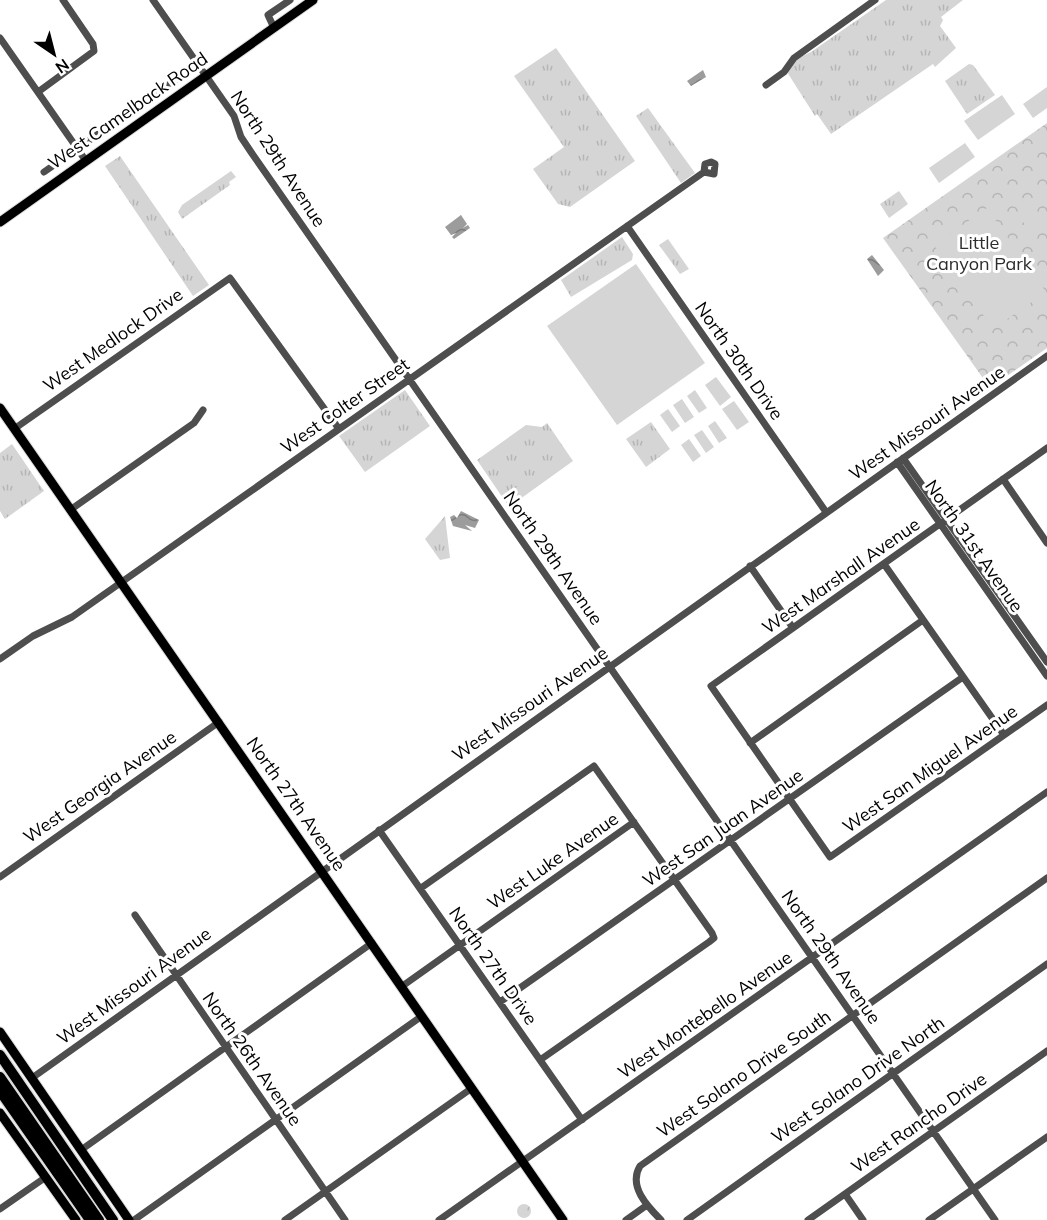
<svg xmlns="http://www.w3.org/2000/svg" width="1047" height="1220" font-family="Mulish,sans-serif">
<defs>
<pattern id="grass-tufts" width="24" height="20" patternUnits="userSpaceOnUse" patternTransform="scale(1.5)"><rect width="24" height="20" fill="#d5d5d5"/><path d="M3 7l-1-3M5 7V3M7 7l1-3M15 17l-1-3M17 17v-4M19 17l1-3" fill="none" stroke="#b5b5b5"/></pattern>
<pattern id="forest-crowns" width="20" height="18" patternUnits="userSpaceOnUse" patternTransform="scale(1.5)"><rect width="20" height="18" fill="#d5d5d5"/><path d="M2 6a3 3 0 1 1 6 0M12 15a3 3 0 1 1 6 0" fill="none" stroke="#b5b5b5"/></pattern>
<pattern id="water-waves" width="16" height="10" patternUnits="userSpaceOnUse" patternTransform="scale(1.5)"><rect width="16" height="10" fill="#9c9c9c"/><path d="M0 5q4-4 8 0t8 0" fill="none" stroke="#7d7d7d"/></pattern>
</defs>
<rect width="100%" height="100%" fill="#fff"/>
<!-- grass -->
<path fill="url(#grass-tufts)" d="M886,0H963L941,17L943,20L940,26L956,48L935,67L933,64L831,134L817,114L815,116L787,72L794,60L811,52Z
M556,48L635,161L570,207L558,204L533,169L564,147L514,76Z
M969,64L973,65L995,95L967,114L945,81Z
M648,108L695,173L681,183L636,116Z
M120,156L209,285L193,296L105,166Z
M231,171L236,177L229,182L230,185L182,219L178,212L182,205Z
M899,191L908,204L889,218L880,204Z
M622,237L633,254L632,260L571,297L561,280Z
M668,239L689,269L680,274L659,245Z
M405,390L430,426L365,472L339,436Z
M651,422L670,449L646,467L626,439Z
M547,423L573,461L509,507L477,460L526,425L542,427Z
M12,444L44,491L5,519L0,511V453Z
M445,516L450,558L440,560L425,539Z"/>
<!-- forest -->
<path fill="url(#forest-crowns)" d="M1047,123V348L990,388L883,238Z
M517 1211a7 7 0 1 1 14 0a7 7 0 1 1-14 0Z"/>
<!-- pitch -->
<path fill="#d5d5d5" d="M1047,87V108L1033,118L1023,104Z
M1002,95L1015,114L978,140L964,121Z
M965,143L975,157L939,183L929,168Z
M1013,187L1022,201L1014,207L1004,193Z
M987,208L1046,292L993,329L934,245Z
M1029,208L1042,225L1031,233L1018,215Z
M636,264L705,363L617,425L547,326Z
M716,377L731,397L720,406L705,385Z
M695,390L707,408L699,413L687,396Z
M682,399L694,417L685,423L673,405Z
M734,401L749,422L737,430L722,409Z
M668,409L680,426L672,432L660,415Z
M715,421L727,438L719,443L708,426Z
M702,430L714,447L706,453L694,435Z
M689,439L701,456L693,462L681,445Z"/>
<!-- water -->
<path fill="url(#water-waves)" d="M703,70L706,77L691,86L687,81Z
M461,215L467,224L463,228L468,225L470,228L454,239L452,237L456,233L451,235L445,227Z
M872,255L884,270L878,276L867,259Z
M461,511L479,520L475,528L465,525L472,531L453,526L450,517L454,515L457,518Z"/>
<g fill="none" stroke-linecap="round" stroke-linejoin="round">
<defs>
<path id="major" d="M0,222L313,0
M0,408L563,1220
M0,1032L129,1220
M0,1113L76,1220"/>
<path id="highway" d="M0,1055L113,1220
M0,1077L99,1220
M0,1091L90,1220"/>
</defs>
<!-- major casing -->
<use href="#major" stroke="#dbdbdb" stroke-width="11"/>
<!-- highway casing -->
<use href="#highway" stroke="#dbdbdb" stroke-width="13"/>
<!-- minor -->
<path stroke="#4e4e4e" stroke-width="7" d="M153,0L234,116L241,137L251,152L995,1220
M274,28L268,15L290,0
M0,38L86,161
M766,85L784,72L794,58L875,0
M38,92L94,51L93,44L63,0
M44,172L188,71
M627,226L826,512
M14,429L230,278L339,429
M1047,448L711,686L830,857L1047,705
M903,458L1047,662
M897,462L1047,676
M1003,479L1047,543
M70,510L194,423L203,410
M884,564L1004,735
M750,566L793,628
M0,659L33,636L72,617L704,172L705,164L711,162L715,164L714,174L704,172
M750,743L923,620
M379,830L582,1120
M0,877L219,722
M421,888L594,766L712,933L714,938L709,942L540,1060
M135,915L345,1220
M401,987L634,822
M500,1002L963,677
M32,1078L1047,356
M81,1150L372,943
M845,1194L863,1220
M0,1209L46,1177
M134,1220L422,1016
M285,1220L472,1088
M439,1220L1047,792
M626,1220L647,1205
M661,1220C647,1206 628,1186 640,1166L1047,878
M687,1220L1047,964
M808,1220L1047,1051
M929,1220L1047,1137"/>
<!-- major -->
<use href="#major" stroke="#000" stroke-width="9"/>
<!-- highway -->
<use href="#highway" stroke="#000" stroke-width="10"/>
</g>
<g text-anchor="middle" stroke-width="6" stroke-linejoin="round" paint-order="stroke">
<!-- street labels -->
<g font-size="18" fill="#000" stroke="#fff">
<text transform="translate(128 111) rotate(-35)" y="6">West Camelback Road</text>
<text transform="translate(278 159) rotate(57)" y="6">North 29th Avenue</text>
<text transform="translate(113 340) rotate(-35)" y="6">West Medlock Drive</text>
<text transform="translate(739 361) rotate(55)" y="6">North 30th Drive</text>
<text transform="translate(345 406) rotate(-35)" y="6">West Colter Street</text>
<text transform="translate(927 423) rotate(-35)" y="6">West Missouri Avenue</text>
<text transform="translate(974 546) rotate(55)" y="6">North 31st Avenue</text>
<text transform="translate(553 558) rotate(55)" y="6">North 29th Avenue</text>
<text transform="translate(841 576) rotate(-35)" y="6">West Marshall Avenue</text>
<text transform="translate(530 704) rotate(-35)" y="6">West Missouri Avenue</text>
<text transform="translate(930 769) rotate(-35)" y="6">West San Miguel Avenue</text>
<text transform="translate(100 787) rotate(-35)" y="6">West Georgia Avenue</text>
<text transform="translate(296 804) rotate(55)" y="6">North 27th Avenue</text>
<text transform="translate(723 828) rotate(-35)" y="6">West San Juan Avenue</text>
<text transform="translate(553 861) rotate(-35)" y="6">West Luke Avenue</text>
<text transform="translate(831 957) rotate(55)" y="6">North 29th Avenue</text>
<text transform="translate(493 966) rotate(55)" y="6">North 27th Drive</text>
<text transform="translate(134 986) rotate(-36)" y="6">West Missouri Avenue</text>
<text transform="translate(705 1015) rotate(-35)" y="6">West Montebello Avenue</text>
<text transform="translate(252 1059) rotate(55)" y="6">North 26th Avenue</text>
<text transform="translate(744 1074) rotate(-35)" y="6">West Solano Drive South</text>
<text transform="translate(858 1080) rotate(-35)" y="6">West Solano Drive North</text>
<text transform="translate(919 1123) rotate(-35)" y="6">West Rancho Drive</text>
</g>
<!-- park labels -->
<g font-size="18" fill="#2c2c2c" stroke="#fff">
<text x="979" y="249">Little<tspan x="979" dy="21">Canyon Park</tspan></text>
</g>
</g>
<!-- north arrow -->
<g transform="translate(54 54) rotate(145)" stroke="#ffffff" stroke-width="4.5" paint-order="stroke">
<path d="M0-4.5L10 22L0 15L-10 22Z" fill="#000000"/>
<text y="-9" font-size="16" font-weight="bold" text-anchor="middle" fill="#000000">N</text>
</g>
</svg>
